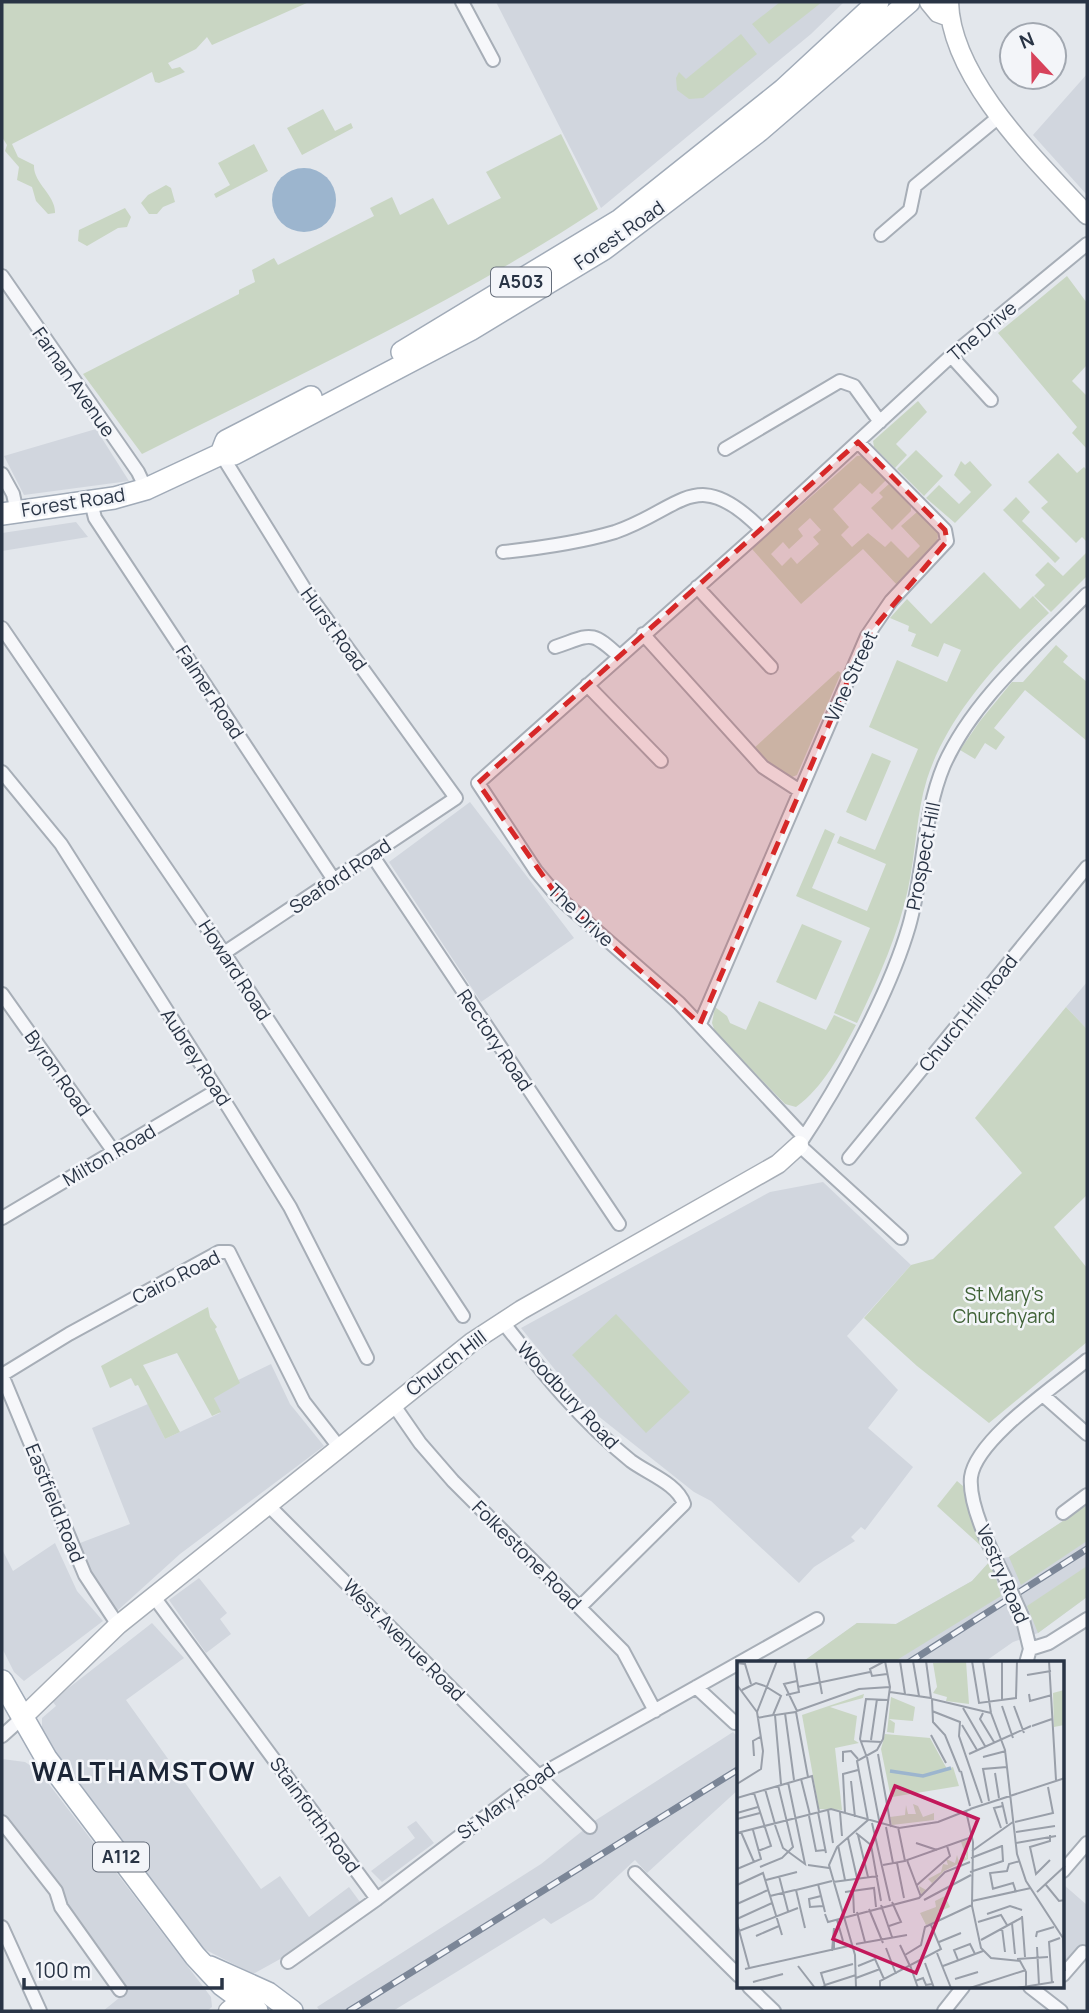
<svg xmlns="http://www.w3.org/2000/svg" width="1089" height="2013" font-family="Manrope,sans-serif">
<rect width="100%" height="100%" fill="#e3e7ec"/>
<!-- built -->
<path fill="#d1d6de" d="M496,2H844L811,34L601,208Z
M1087,74V195L1033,135Z
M96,429L129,481L24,495L4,456Z
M76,522L88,537L2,551V533Z
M470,802L574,938L481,1002L389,862Z
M1087,982V1029L1066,1007Z
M823,1182L911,1265L847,1336L898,1390L868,1428L913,1467L865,1530L861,1527L851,1537L855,1541L814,1567L799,1583L711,1501L694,1492L583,1404L521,1328L770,1192Z
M271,1364L290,1404L324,1446L180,1554L116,1612L97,1586L80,1543L130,1524L92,1428L148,1404L165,1439L220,1413L212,1393Z
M1087,1505V1597L1038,1633L1013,1642L983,1663H801L857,1623L896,1624L972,1581L991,1560L1009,1557Z
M55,1543L77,1591L103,1621L24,1681L14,1672L2,1648V1549L13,1571Z
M199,1578L227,1613L220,1619L231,1634L206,1653L169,1600Z
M152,1623L184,1658L126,1700L261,1889L280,1876L309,1917L349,1887L360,1902L282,1958L253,1974L200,1947L42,1734V1718L56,1706L53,1702L66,1690Z
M733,1732L739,1738V1789L647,1873L635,1860L593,1899L551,1924L544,1918L393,2011H320L317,2007L541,1864L596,1820Z
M2,1759L25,1762L39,1771L211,1997L212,2007L207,2011H103L124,1994L2,1821Z
M416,1821L434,1843L382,1882L371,1871L415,1838L407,1827Z
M1064,1885L1087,1905V1943L1063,1969Z"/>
<!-- green -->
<path fill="#c9d6c3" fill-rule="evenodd" d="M2,2H309L212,45L207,37L196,49L168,63L172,69L180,67L185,72L159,83L155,82L152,72L12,144L18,157L34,165C33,183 56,195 55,213L48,214L36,201L32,187L17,180L19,167L5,151L7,145L2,137Z
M780,2H822L769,44L752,24Z
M741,34L757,54L703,98L689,99L677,90L676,78L679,72L686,79Z
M323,109L335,131L351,123L353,128L302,155L287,128Z
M561,134L598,209C454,304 296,376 142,454L83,374L239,294V290L255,282L252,270L274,258L278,265L374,216L370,208L392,197L400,215L433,198L448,225L501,198L486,172Z
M254,144L268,171L216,198L214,194L230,185L218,163Z
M166,185L171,188L175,202L163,207L157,214H149L141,203L148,195Z
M125,208L131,217L127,227L118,228L87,246L78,241L79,230Z
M1067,276L1087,303V365L1072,381L1087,396V449L1072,433L1077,427L998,333Z
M918,401L927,412L896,444L907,455L895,468L874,447L873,441Z
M916,450L943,476L924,496L897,469Z
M1058,453L1077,473L1084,467L1087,470V542L1082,537L1076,543L1041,508L1048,502L1028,482Z
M866,455L887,479L872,494L860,483L833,509L849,527L841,535L852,547L868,533L885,547L891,541L908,558L920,546L901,526L917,512L938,533L937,547L899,587L863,549L801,604L752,549L857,456ZM810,518L821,530L813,537L819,544L797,564L791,557L782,566L771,554L783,542L789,549L803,536L798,529Z
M961,461L965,465L970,461L992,485L955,523L926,498L939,485L959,504L971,492L954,475Z
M890,483L911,507V511L892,530L871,508L883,497L879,493Z
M1016,497L1030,512L1022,521L1060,558L1055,563L1003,510Z
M1087,552V576L1051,612L1034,596L1045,585L1035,575L1048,562L1063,576Z
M984,572L1020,609L1033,596L1049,613C1001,658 948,714 927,779C916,814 916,853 908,889C898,935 878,980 857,1023L834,1013L870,928L796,896L825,829L835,834L812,888L867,911L886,864L837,843L840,836L875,850L918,749L869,727L897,660L947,682L961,650L944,643L938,657L911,646L916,634L908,631L909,626L890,618L907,599L931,624Z
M1056,645L1068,656L1063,662L1087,682V741L1025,690L994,728L1005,737L996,750L985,743L975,759L960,750L980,721L1012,682H1023Z
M838,671L841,673L797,775L792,777L767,763L753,749Z
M872,753L891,761L866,821L846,812Z
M802,924L842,941L816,1000L776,982Z
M759,1001L826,1030L834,1015L856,1025C841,1053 823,1088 796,1107L785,1104L715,1032L712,1023L715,1007L727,1016L730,1023L746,1030Z
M1066,1007L1087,1029V1195L1054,1227L1087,1268V1342L989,1423L917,1366L864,1318L911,1265L933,1259L1022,1173L975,1118Z
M208,1307L210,1317L217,1327L215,1329L240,1383L214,1398L221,1412L212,1416L177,1353L143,1365L180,1432L165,1439L138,1385L135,1386L131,1378L110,1388L101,1366Z
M616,1314L690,1392L646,1433L572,1355Z
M957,1481L963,1486L981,1546L937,1506Z
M1087,1505V1541L1021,1585L1009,1557Z
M991,1560L1001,1596L892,1663H801L857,1623L896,1624L972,1581Z
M1087,1566V1597L1038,1633L1027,1606Z"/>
<!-- water -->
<path fill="#9cb5ce" d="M272 200a32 32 0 1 1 64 0a32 32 0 1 1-64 0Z"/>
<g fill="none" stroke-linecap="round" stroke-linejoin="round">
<defs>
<path id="street" d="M462,2L493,60
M881,235L910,210L915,186L1000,116
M2,276L138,472L146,489
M951,356L991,400
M725,449L840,381L854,386L880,422
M221,454L304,588L456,798L224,953
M2,474L13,494L17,512
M91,502L95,518L334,880
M503,552C541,548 578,543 615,532C682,509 696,463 762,530
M697,587L771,667
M2,628L224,953L463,1316
M643,634L763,767L800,791
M555,647C591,635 590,629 619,656
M587,685L661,761
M2,772L61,844L230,1110L290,1207L367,1358
M372,855L619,1224
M2,994L114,1152
M700,1024L867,636L891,601L947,541L945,530L858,442
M804,1137L679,1003L558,897L536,871L478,783L762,530L951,356L1087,244
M849,1158L1087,867
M2,1218L216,1091
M901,1238L799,1145C839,1085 889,995 909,926C924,874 923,815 944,765C974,698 1037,646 1087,594
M502,1321C541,1371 581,1421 631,1461C647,1473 678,1484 684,1504L580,1607
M2,1375L69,1334L219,1252H229L304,1402L339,1447
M2,1375L85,1575L118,1625
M1044,1396L1087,1434
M393,1404L420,1443L453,1481L623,1651L655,1711
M269,1506L590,1827
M1063,1513L1087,1495
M1006,1580C993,1554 968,1506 971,1477C976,1439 1057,1385 1087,1360
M154,1597L377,1899
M1022,1616L1030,1649L1026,1663
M1030,1649L1049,1643L1087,1619
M739,1663L817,1619
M696,1687L735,1723
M2,1736L22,1718
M2,1822L56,1891L61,1907L120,1990
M1063,1871L1087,1843
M635,1873L739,1976
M2,1927L40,2011
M288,1962L377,1899L540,1775L739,1663
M1063,1975L1083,1952
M749,1987L774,2011
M1030,1987L1061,2011
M944,2011L963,1987"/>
<path id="secondary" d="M929,2L938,13L949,17
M949,2C951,79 1037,161 1087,215
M22,1718L118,1625L472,1342L521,1310L778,1164L799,1145
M228,2011L251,1992"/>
<path id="primary" d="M402,352L620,220L783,90L878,2
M221,454L226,441L311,397
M2,514L114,498L146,489L221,454H234L470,330L604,249L759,131L909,2
M2,1681L46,1758L195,1956L222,1985L257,2011
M210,1967L268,1993L292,2011"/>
</defs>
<!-- street casing -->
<use href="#street" stroke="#a7aeb7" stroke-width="16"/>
<!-- secondary casing -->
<use href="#secondary" stroke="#a7aeb7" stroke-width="21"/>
<!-- primary casing -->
<use href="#primary" stroke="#a1abb8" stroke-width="24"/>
<!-- street -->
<use href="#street" stroke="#f6f7fa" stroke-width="12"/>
<!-- secondary -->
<use href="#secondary" stroke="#fff" stroke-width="18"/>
<!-- primary -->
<use href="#primary" stroke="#fff" stroke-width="21"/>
<defs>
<path id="rail" d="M908,1663L1087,1549
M349,2011L739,1769"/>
</defs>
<!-- rail casing -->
<use href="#rail" stroke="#7b8697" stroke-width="7"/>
<!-- rail -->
<use href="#rail" stroke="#f3f5f9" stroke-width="4.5" stroke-dasharray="13" stroke-linecap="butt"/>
<defs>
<path id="street-bridge" d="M1006,1580L1022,1616"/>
</defs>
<!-- street-bridge casing -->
<use href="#street-bridge" stroke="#a7aeb7" stroke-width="16" stroke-linecap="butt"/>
<!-- street-bridge -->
<use href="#street-bridge" stroke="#f6f7fa" stroke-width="12"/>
</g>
<!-- marked area -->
<path fill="#d62828" fill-opacity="0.2" stroke="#d62828" stroke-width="5" stroke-dasharray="14 9" stroke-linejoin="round" d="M858,442L945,530L947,541L867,636L700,1024L558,897L478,783Z"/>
<g text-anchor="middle" stroke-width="5" stroke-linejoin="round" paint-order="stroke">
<!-- shield labels -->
<g fill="#f3f5f9" stroke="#666e7b" stroke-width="2">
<rect x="491" y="267.5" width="60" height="29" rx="5"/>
<rect x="93" y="1842.5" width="56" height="29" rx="5"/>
</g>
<g font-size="18" font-weight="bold" fill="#293445">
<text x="521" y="288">A503</text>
<text x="121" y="1863">A112</text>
</g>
<!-- street labels -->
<g font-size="19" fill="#293445" stroke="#f3f5f9">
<text transform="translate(619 235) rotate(-35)" y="7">Forest Road</text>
<text transform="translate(982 331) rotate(-40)" y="7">The Drive</text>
<text transform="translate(74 382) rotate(55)" y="7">Farnan Avenue</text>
<text transform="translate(73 502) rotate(-9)" y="7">Forest Road</text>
<text transform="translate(334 629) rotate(54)" y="7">Hurst Road</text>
<text transform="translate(851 676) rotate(-65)" y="7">Vine Street</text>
<text transform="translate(210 692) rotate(57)" y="7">Falmer Road</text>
<text transform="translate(923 856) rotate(-79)" y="7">Prospect Hill</text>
<text transform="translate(340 876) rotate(-34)" y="7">Seaford Road</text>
<text transform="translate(581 915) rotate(43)" y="7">The Drive</text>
<text transform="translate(235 970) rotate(57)" y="7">Howard Road</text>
<text transform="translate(968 1013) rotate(-51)" y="7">Church Hill Road</text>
<text transform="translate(495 1040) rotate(56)" y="7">Rectory Road</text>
<text transform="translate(196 1057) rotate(57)" y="7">Aubrey Road</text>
<text transform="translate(58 1073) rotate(55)" y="7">Byron Road</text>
<text transform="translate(109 1155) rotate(-30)" y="7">Milton Road</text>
<text transform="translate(176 1277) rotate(-27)" y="7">Cairo Road</text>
<text transform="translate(446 1363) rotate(-37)" y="7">Church Hill</text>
<text transform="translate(568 1395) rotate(47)" y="7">Woodbury Road</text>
<text transform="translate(55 1503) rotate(68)" y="7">Eastfield Road</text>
<text transform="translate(527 1555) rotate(45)" y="7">Folkestone Road</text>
<text transform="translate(1003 1574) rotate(67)" y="7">Vestry Road</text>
<text transform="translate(404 1640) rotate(45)" y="7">West Avenue Road</text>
<text transform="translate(506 1801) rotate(-36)" y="7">St Mary Road</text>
<text transform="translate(315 1815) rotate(54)" y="7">Stainforth Road</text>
</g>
<!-- park labels -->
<g font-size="19" fill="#3f6236" stroke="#f3f5f9">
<text x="1004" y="1301">St Mary's<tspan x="1004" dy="22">Churchyard</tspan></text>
</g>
<!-- district labels -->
<g font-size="26" font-weight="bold" letter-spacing="2" fill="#1b2536" stroke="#f3f5f9">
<text x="144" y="1781">WALTHAMSTOW</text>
</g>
</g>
<!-- overview -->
<g transform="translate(737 1661)">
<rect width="327" height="327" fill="#e3e7ec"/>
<path d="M229,0L232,43L209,40L210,36L196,32L200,26L196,2ZM327,29V64L317,66L316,32ZM127,33L126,37L93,46L120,55L117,79L122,82L98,87L105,149L82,148L65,54ZM154,36L178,46L176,60L180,66L176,60L152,58L158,62L157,72L150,71ZM148,73L193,77L210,108L216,106L222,125L155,136V142L144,88ZM176,143L181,145L186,156L197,152V159L155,164L153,156L168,154L169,144L171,153H179ZM231,179V198L207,210L184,234L182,225L189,229L195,222L191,218L204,211L206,203L211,204L209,198L218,202L220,194L222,201L225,192L230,198L224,181ZM208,235L213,246L201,251L203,260L189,264L183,252L199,246L198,240Z" fill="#c9d6c3"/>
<path fill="none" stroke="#9cb5ce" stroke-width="3.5" d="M153,110L186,115L214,107"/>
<path fill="none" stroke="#999fa9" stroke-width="2" d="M79,0L85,33M148,0L133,8L135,15L150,13M163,0L168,33M176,0L182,35M235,0L242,42L279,37L280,0M246,0L254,52L268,89L280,193L289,220L326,277L328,310M312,0L319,119M0,2L8,3L14,23M290,14L314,10M60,20L47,23L60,50L122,28L153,26M0,24L20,51M61,26L133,11M5,29L19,22L28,25M153,31L194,37L189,0M292,33L293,40L315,34M49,34L62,31L57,0M265,39V0M265,45L276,77M277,45L287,72M226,47L248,85M195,50L223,61L222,75L245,142M48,52L57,119M246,52L243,58L257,81M20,57L36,54L44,35L28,25M225,64L240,89M295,65L315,58M194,74L209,102M134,79L140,38M124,80L145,81M141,93L154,166M232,93L294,65M129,94L123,78L129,38L151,39M17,95L16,80L23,76M130,96L143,164M246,96L269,90M106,101V91L114,90L121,98M224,110L233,145M223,111L208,74L196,61L195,38L254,52M258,112L262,137M64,118L73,154M114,120L118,156M0,123L24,108L26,90L20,51L40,0M44,123L38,54L59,51L71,116M28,128L38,163M17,132L34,185L21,190M0,137L75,115L82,151M252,140L246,108L270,106M265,141L270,163M233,148L328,117M91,149L96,182M229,150L236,181L235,245L244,287L254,297L283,300L289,311V327M81,151L89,192M103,151L105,175M0,152L21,146M108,152L106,113L121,109M72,155L79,190L88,189M0,158L23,152M278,161L316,152L311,126M135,162L153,240M38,164L46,187L68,203L51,121M149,166L156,202M264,167L257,147L266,145M4,171L17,201M279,171L318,165M0,172L94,148L162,167L201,161L234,148M119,172L134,184L144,240M121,174L131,216M313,174V180L293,186L299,213L313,199M111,177L120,217M179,182L200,189M279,182L319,175M101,184L108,219M235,190L276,161M234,197L265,185M160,202L167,237M71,204L92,207M146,204L168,200L161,166M23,206L45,197L56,186L41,124M0,208L24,198L16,169M233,211L266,200L265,184M42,215L51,250M29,219L60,211M96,221L141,215M81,223L88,251M0,224L26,212L45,274M180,224L213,195L210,185M309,224L322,240L328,239M255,228L276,222L279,231M256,228L253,212L270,210L272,203L283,200M116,230L117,252M108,231L137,227L139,246M300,231L328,205M33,235L58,229M84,235L72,238L73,246L86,245M184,236L170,199L235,176M187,239L234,214M235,240L294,227M0,243L31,229M144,244L155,276M132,248L146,282M120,251L128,281M88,253L91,261L182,237L208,211L233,201M250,253L273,245L285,249M285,255L288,296M0,258L35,242M100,259L106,280M241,261L264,254L270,264M0,262L12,306M275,262L278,293M152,265L164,261L155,241M68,267L59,229L95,220M265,267L268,291M2,270L61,247M19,275L42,265M299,276L300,271L317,266M244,279L286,256M202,281L224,272M119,283L170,274M163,284L173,305M300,286L302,324M149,287L159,313M95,290L97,267V289M200,292L214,327M168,294L184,284L188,266L235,244M280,298L311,296M221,299L217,289L233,283L238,293M188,302L197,327M173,304L181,327M61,305L78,327M121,305L138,298L147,318M206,305L246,290M8,308L116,284M119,317L143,308M218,318L241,311M178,320L186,317L189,324L195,323M16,321L46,313M315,322L312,281L323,277M88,324L119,314M84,327L88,325L84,312L116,303M119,327L118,294L92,204L100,186L131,159L120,100L140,89L146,78L153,26L148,0M143,327V320L204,288L194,264M233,327L289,309M280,327L317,321"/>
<path fill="#c2185b" fill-opacity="0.15" stroke="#c2185b" stroke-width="3.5" d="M158,125L241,158L179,312L96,278Z"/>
<rect width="327" height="327" fill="none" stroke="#293445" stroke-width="3.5"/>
</g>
<!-- border -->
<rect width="1089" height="2013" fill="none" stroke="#293445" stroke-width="7"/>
<!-- north arrow -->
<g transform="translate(1033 56) rotate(338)"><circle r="33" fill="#f3f5f9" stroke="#a2a8b1" stroke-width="2"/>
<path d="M0-5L12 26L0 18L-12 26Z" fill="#d7425b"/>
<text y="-10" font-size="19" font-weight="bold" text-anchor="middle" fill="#293445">N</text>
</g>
<!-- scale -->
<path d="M24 1978v10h198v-10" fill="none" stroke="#293445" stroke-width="3.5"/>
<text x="35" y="1978" font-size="21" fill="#293445" stroke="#f3f5f9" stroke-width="5" paint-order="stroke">100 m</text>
</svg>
